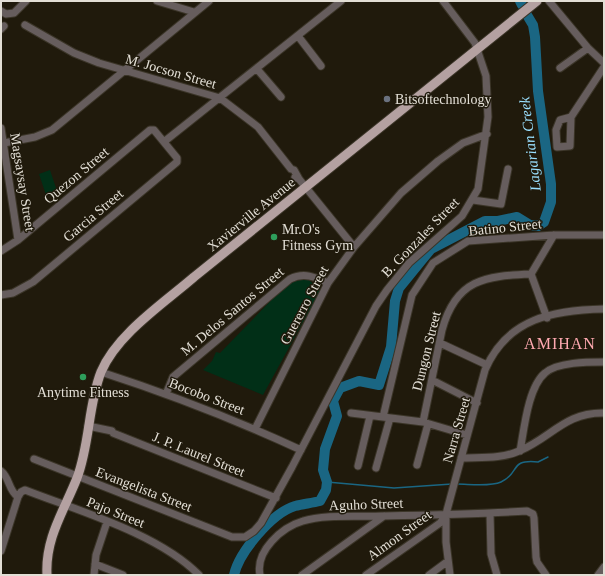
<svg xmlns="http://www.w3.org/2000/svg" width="605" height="576" font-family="'Times New Roman',serif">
<rect width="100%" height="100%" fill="#201a0c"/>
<!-- green -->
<path fill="#012f17" d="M50,170L57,191L46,195L39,174Z
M307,279L321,289L263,395L203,370L212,361L216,352L220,353L289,282Z"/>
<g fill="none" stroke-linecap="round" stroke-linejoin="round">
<!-- stream -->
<path stroke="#1a6683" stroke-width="1.5" d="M327,482L394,488L452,484
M457,484C469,484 490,487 501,482C521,473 508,459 538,462L548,457"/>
<!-- river -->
<path stroke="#1a6683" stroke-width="10" d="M520,1L522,5
M234,575C239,552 272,513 295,506C303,504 312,503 320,501L326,490L327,482L323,470L325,449L337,416L333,401L340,388L359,381L379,385L391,347L395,301L399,288L421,261L431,249L485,221H498L517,217L530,225L538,226L544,222L551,202V184L538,91L535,37L533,25L527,15"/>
<defs>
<path id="minor" d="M157,1L194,12
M549,1L588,48L604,63
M1,11L6,14L14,13L26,1
M25,25L74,53L99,63L220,98L258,127L291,169L294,170L299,179
M1,29L4,26
M298,36L321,66
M560,68L588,48
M257,69L281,97
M571,117L570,146L557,147L556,130L560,120L571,117L604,67
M1,128L18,240
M165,141L341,1
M4,143L35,137L52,130L209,1
M295,177L299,179L354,247
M473,200L501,204L508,169
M1,251L18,240L150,130H154L177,158V162L33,282L13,293L1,295
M531,274L547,318
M531,274L554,235
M440,343L487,365
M101,372C169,394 236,420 301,450
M432,380L477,403
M166,394L173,377L290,279C304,272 315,277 328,283
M351,413L423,422L467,435
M383,417L412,295L433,263L468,241L554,235H604
M423,422L442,330C456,279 485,276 531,274
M88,426L112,431L113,433L276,498
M255,429L328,283L354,247L401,193L438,161L463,143L487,134
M520,451C524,430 528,387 545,373C557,362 588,362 604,362
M461,458C480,457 502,459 519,451C551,438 565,412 604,413
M34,459L232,537H245L254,531L261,523L292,467L376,306L387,290L409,263L462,216L478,189L488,117L486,76L475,43L443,1
M417,465L428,424
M358,466L370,416
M376,468L390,418
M1,471C10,478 8,490 18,497
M490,513L491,554L497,575
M1,551L18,497L21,492L25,490C79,511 159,534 199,575
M95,564L123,575
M94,575L96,555L107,522
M260,575C255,551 282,527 303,521C324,514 359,517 382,516C430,515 479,514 527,511L533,514L534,518L536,557L537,562L546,575
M302,575L384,516
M366,575L440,523L446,515
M429,575L448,561
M450,575L446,542V514L485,370C507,318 554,310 604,309
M598,575L604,567"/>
<path id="major" d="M47,575C45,538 64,511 77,478C90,444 88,405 101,372C117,334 164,303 194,277L537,1"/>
</defs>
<!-- minor casing -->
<use href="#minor" stroke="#3b3528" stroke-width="9"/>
<!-- major casing -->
<use href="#major" stroke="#3b3528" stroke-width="11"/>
<!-- minor -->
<use href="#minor" stroke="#665d5d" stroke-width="7"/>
<!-- major -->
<use href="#major" stroke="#b4a1a1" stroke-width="9"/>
</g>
<!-- markers -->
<circle fill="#6b7280" stroke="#201a0c" stroke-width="1.5" cx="387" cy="99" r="4"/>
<g fill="#2e9e5b" stroke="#201a0c" stroke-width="1.5">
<circle cx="274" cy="237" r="4"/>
<circle cx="83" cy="377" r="4"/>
</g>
<g text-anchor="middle" stroke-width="3" stroke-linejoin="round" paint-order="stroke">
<!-- street labels -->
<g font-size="14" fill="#e2ded5" stroke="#201a0c">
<text transform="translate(171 71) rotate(16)" y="5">M. Jocson Street</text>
<text transform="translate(76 175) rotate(-40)" y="5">Quezon Street</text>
<text transform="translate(23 182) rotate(81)" y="5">Magsaysay Street</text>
<text transform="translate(251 214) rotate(-39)" y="5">Xavierville Avenue</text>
<text transform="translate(93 215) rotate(-40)" y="5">Garcia Street</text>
<text transform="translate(505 227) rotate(-6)" y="5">Batino Street</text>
<text transform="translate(420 237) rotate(-46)" y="5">B. Gonzales Street</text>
<text transform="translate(304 305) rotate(-62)" y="5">Guererro Street</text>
<text transform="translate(232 311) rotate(-40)" y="5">M. Delos Santos Street</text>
<text transform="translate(426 351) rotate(-76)" y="5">Dungon Street</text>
<text transform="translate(207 396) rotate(21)" y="5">Bocobo Street</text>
<text transform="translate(456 430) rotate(-74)" y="5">Narra Street</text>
<text transform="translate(199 454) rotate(22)" y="5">J. P. Laurel Street</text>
<text transform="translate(144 489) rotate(21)" y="5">Evangelista Street</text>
<text transform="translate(366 504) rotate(-2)" y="5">Aguho Street</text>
<text transform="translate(116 512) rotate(22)" y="5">Pajo Street</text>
<text transform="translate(399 535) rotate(-36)" y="5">Almon Street</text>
</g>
<!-- poi labels -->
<g font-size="14" fill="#e2ded5" stroke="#201a0c" text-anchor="start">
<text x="395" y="104">Bitsoftechnology</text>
<text x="282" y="234">Mr.O's<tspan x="282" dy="16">Fitness Gym</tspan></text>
<text x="83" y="397" text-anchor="middle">Anytime Fitness</text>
</g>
<!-- water labels -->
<g font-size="15" font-style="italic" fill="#9adffe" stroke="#201a0c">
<text transform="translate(530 144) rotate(-97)" y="5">Lagarian Creek</text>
</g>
<!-- quarter labels -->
<g font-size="16" letter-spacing="1" fill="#fea9b0" stroke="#201a0c">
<text x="560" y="349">AMIHAN</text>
</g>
</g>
<!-- border -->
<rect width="605" height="576" fill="none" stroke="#e2ded5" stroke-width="4"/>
</svg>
